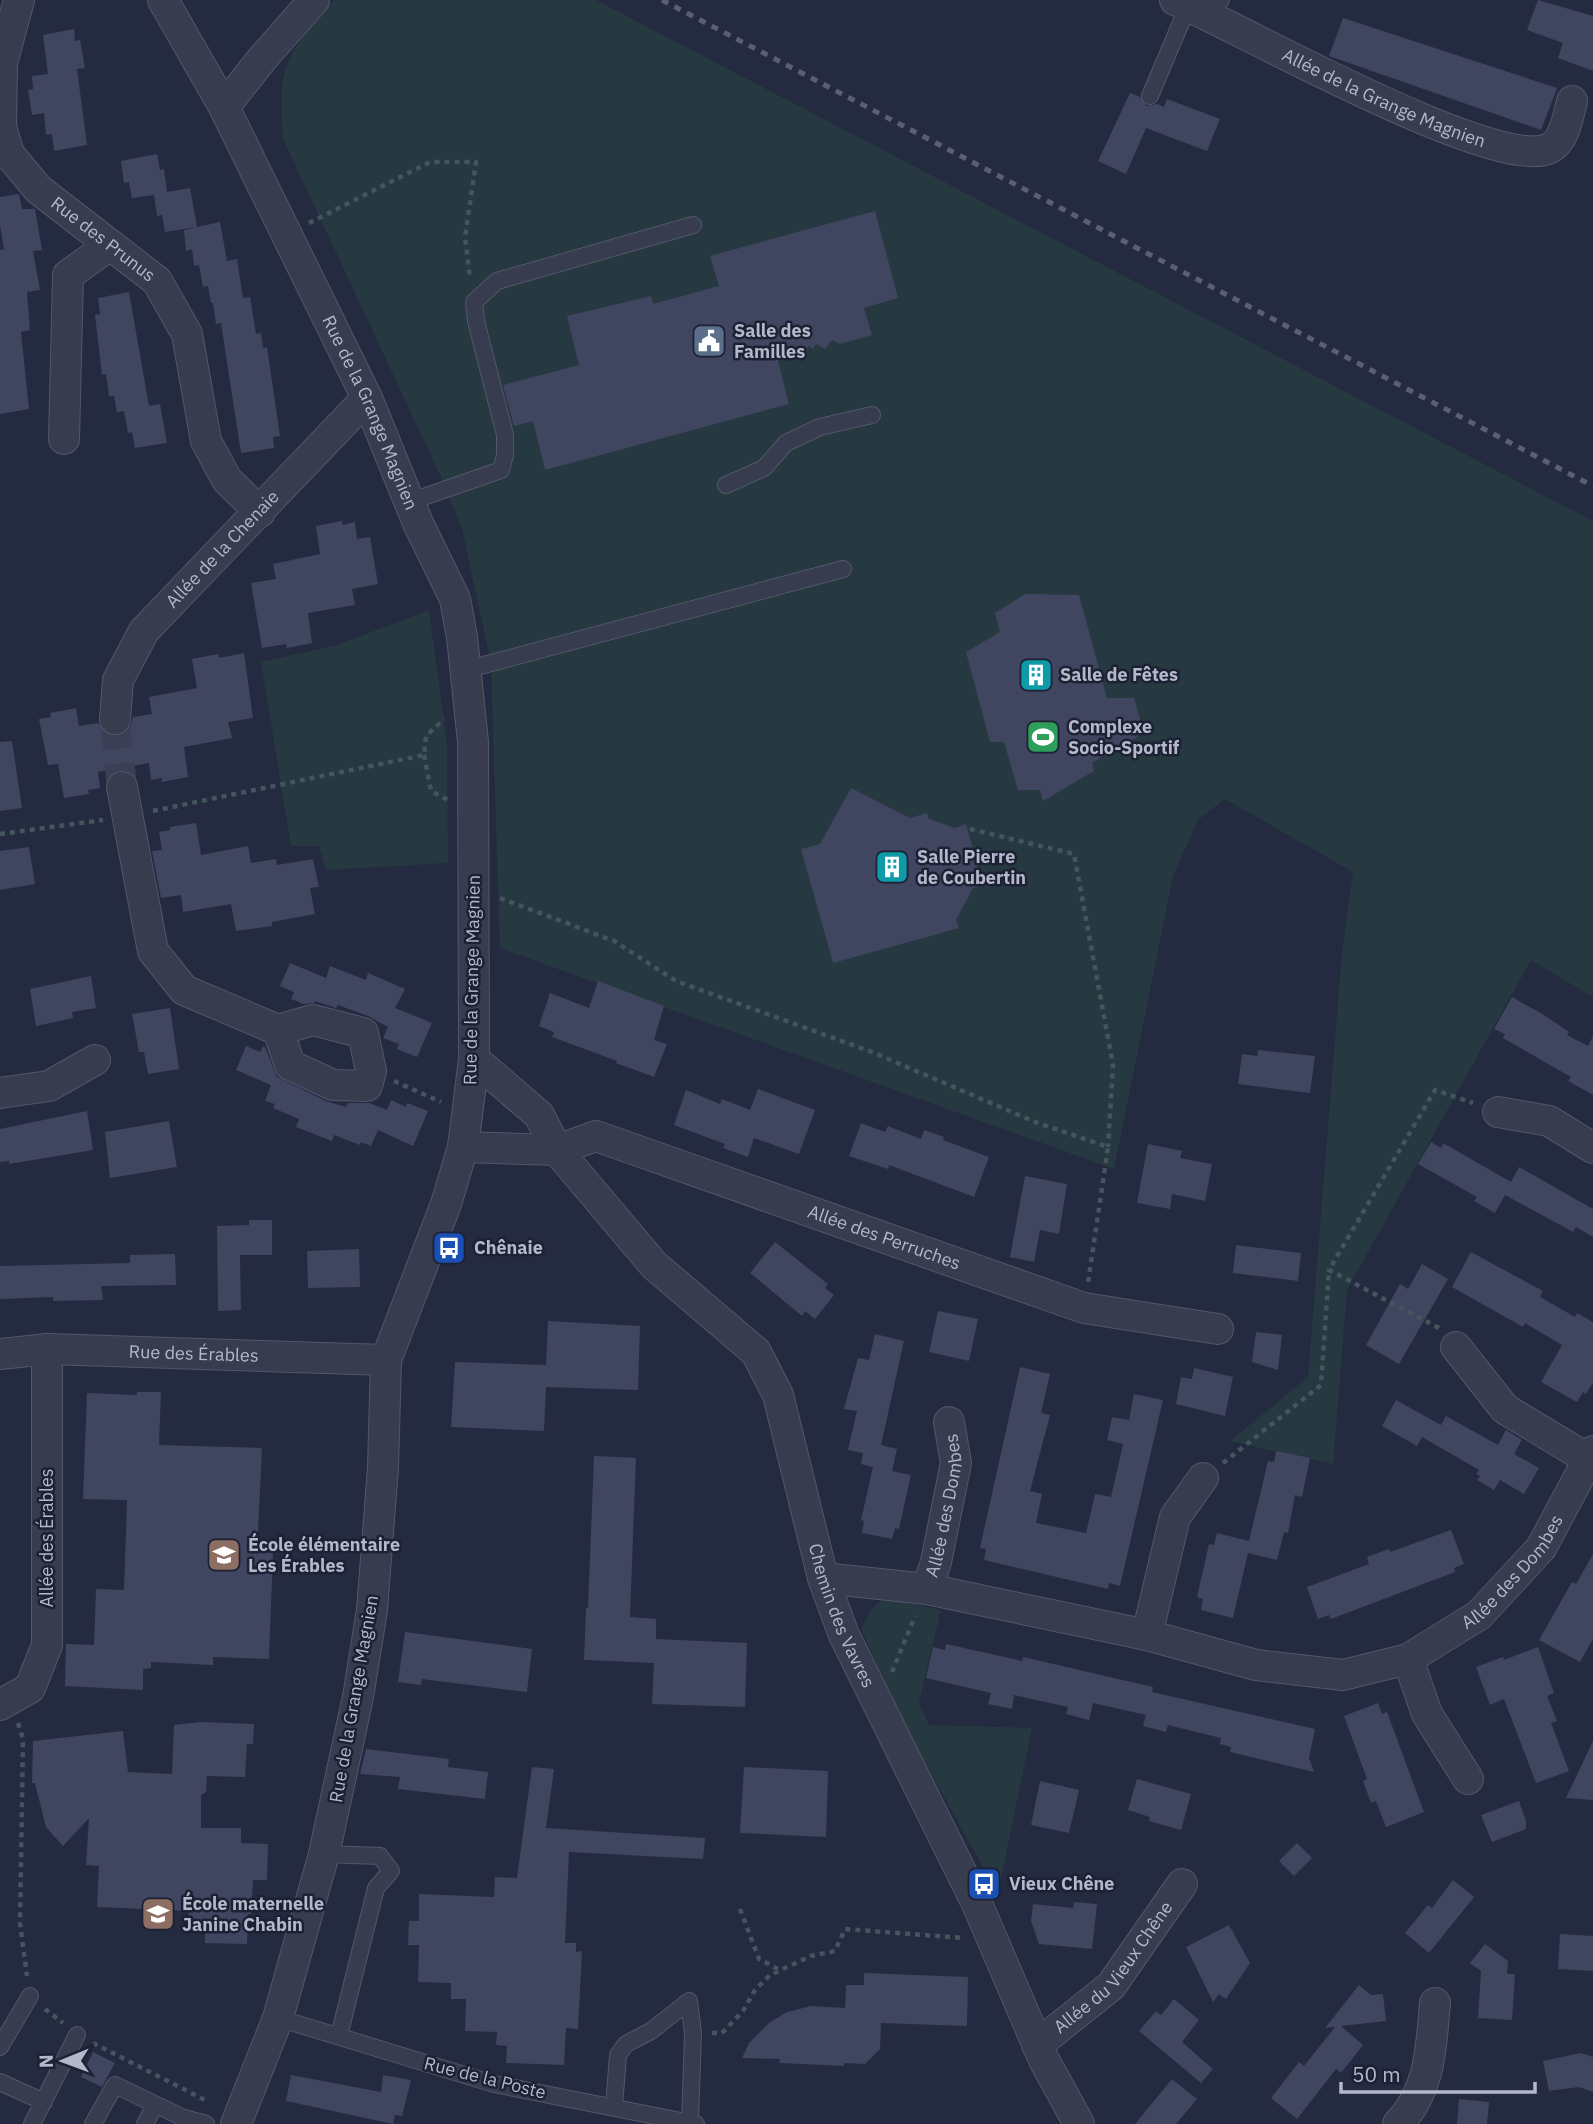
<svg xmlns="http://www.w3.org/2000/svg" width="1593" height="2124" font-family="'IBM Plex Sans',sans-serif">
<rect width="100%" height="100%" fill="#242a40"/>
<!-- green -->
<path fill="#263840" d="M334,0H596L1593,521V997L1531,960L1347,1290L1333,1464L1230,1441L1308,1377L1342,952L1353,872L1225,799L1198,820L1173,876L1114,1169L500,948L491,663L462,529L440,475L283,139C282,123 281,105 282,89C284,54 311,25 334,0Z
M429,610L447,744L448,863L326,870L319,846H291L261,662L337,645Z
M885,1598L941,1610L919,1703L929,1725L1032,1728L998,1894L898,1714L861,1629L872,1608Z"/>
<!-- building -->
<path fill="#404660" d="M1538,0L1593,16V71L1558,58L1563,43L1527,30Z
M1343,18L1557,88L1541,130L1329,56Z
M74,29L75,41L80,40L85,68L77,69L87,145L54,151L52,134L46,135L44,113L32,115L28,90L33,89L32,76L48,74L43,35Z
M1130,93L1140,97L1147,106L1157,104L1164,107L1167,99L1220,119L1207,151L1146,128L1126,174L1098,161Z
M157,154L160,170L164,169L167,192L190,188L197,227L165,232L162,215L157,216L154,195L132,198L129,182L124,183L121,161Z
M19,194L22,209H35L42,250L33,251L40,290L27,292L30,330L21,332L29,409L0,414V250L4,249L0,225V197Z
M875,211L898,298L864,308L872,335L840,344L832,340L825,349L816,344L813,349L809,346L803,354L778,361L789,404L545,470L533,421L514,426L503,385L579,365L567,316L651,296L653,304L719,286L710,256Z
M220,222L227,261L237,259L243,298L250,297L256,334L261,333L263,348L267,347L280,436L273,437L274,448L241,453L221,323L216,324L213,303H211L208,286L203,287L199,265L194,266L192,249L186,251L184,230Z
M129,292L149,406L160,404L167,443L135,448L132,432L128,433L124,411L117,412L114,396H109L106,374L102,375L95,315L100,314L98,298Z
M342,521L343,525L355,522L357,539L370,537L378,584L352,589L355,605L308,613L312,643L287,648L286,644L262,648L251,583L276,579L273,564L320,554L316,526Z
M1025,594L1079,595L1107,698H1134L1144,733L1092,763L1094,771L1043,801L1040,790H1018L1004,742H990L966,652L1000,632L995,613Z
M244,653L253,718L228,722L232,738L184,747L188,777L162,782V778L151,780L149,763L98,772L100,788L88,790L89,794L64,798L58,764L48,765L39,719L51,717L50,713L76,708L79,726L98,723L106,734L114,736L122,735L130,728L133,717L152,714L149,697L197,688L192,659L218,654L219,658Z
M12,741L22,808L0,811V742Z
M851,788L910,818L927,813L929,819L955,828L966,824L983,885L973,888L956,920L959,928L833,963L801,849L820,844Z
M196,823L201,855L248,846L251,863L276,859L277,865L313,859L319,887L310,888L315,914L272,922V926L236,931L231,904L183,912L181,895L161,898L152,851L162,850L159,832L170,830V827Z
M29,847L35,884L0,890V851Z
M290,963L326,978L330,966L366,980L368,973L405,989L395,1008L432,1023L417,1057L397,1049L399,1044L383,1038L388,1027L368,1016L338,1005L336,1008L315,1001L314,1003L304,1004L291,999L294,992L280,986Z
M91,976L96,1008L72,1012L73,1018L36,1026L30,989Z
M598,981L664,1006L654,1040L667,1044L654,1077L616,1063L617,1061L552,1037L554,1032L539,1026L550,993L589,1008Z
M1512,997L1544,1015L1569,1032L1567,1035L1588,1046L1593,1036V1095L1568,1081L1571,1077L1503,1038L1505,1034L1494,1029Z
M170,1008L179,1069L148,1074L144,1052H139L132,1014Z
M246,1046L260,1052L263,1046L265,1047L277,1077L326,1101L346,1107L348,1103H369L387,1110L391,1100L406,1107L407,1103L428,1111L413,1146L378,1130L371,1146L361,1142L360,1145L334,1135L332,1141L296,1127L299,1119L273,1108L275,1104L265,1101L271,1085L236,1070Z
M1258,1050L1315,1056L1310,1093L1238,1084L1242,1054L1257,1056Z
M758,1089L815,1110L799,1154L754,1138L748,1157L723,1148L725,1144L674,1125L686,1090L720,1104L722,1099L750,1110Z
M87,1111L93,1150L9,1164V1161L0,1162V1129Z
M169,1121L177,1167L110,1178L105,1132Z
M861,1123L885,1132L888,1126L921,1139L924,1130L944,1137L943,1140L989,1157L974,1197L889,1165L888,1169L849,1156Z
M1431,1142L1441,1148L1443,1143L1511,1182L1519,1167L1593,1209V1237L1576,1227L1573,1232L1505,1195L1495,1213L1474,1201L1477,1197L1418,1164Z
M1148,1144L1182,1151L1180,1158L1212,1164L1205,1201L1172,1194L1170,1209L1137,1203Z
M1025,1176L1067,1184L1059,1234L1040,1230L1034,1262L1010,1257Z
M249,1220H272V1255H240L241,1310L218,1311L217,1226L249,1225Z
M775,1242L828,1284L825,1288L834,1295L815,1319L805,1311L802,1316L750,1273Z
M1236,1245L1301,1253L1298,1281L1233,1273Z
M359,1249L360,1287L308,1288L307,1251Z
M1471,1252L1543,1291L1540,1297L1575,1317L1577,1313L1593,1322V1383L1586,1394L1583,1392L1577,1402L1541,1382L1562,1345L1525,1323L1523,1327L1452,1287Z
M175,1254L176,1285L101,1286L103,1300L53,1301V1297L0,1299V1266L130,1263V1255Z
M1422,1264L1448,1279L1399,1364L1366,1345L1400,1284L1408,1289Z
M938,1311L978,1319L969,1361L929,1352Z
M548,1321L640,1326L638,1390L546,1387L544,1431L451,1427L455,1362L546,1365Z
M1256,1332L1282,1335L1278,1370L1252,1362Z
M875,1334L904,1341L881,1445L897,1449L892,1471L911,1475L899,1529L895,1528L892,1539L862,1533L864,1521L861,1520L873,1467L861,1464L863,1453L848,1450L857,1411L844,1409L858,1358L869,1360Z
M1020,1367L1050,1374L1041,1413L1050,1415L1030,1491L1042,1494L1036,1523L1086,1533L1095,1494L1111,1497L1123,1444L1107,1440L1112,1417L1129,1420L1134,1394L1163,1400L1120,1586L1109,1583L1108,1589L984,1560L986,1549L980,1548Z
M1194,1368L1233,1377L1225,1416L1176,1404L1181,1377L1192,1379Z
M137,1392H161L159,1445L262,1448L257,1552L273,1553L269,1659L213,1657V1665L151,1662V1668L143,1669V1690L65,1686L66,1644L94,1645L96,1589L124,1590L127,1500L83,1499L87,1393L137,1395Z
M1396,1400L1441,1425L1446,1416L1498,1445L1506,1430L1522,1440L1514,1454L1539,1468L1524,1494L1500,1480L1494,1490L1477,1480L1480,1476L1476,1474L1479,1470L1422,1437L1417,1446L1382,1426Z
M1276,1451L1310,1458L1302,1497L1295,1495L1288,1533L1284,1532L1277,1560L1248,1553L1233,1618L1201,1610L1203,1599L1197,1597L1209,1544L1214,1545L1217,1533L1249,1541L1268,1461L1274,1462Z
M594,1456L636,1458L630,1617L656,1619V1639L747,1643L745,1707L652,1704L654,1663L584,1660L586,1608H588Z
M1451,1530L1464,1564L1454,1568L1455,1572L1331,1619L1329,1615L1318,1619L1307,1587L1369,1564L1367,1557L1389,1549L1390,1552Z
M1593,1554V1639L1580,1662L1539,1640L1572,1582L1576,1584Z
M405,1632L532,1649L527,1692L422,1679L421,1685L398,1682Z
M946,1644L1022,1661L1023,1657L1153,1687L1152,1692L1315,1729L1309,1758L1314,1772L1230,1752L1231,1747L1220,1744L1221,1738L1168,1725L1166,1732L1143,1726L1146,1715L1093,1703L1089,1720L1066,1714L1068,1707L1014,1695L1012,1709L988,1704L991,1693L926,1678L933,1647L945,1650Z
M1538,1647L1554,1693L1547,1696L1557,1721L1551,1723L1569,1771L1536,1783L1504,1699L1490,1705L1476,1667L1503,1657L1504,1660Z
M1378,1703L1382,1714L1387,1712L1424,1812L1386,1827L1376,1801L1371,1803L1363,1781L1367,1779L1344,1716Z
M200,1722L254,1724L253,1744H247L245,1777L207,1776L206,1792L201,1795V1828H241V1843L268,1844L267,1880H253L251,1914H248L247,1944L205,1943V1924L188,1923L189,1911L97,1907L99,1866L86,1865L89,1818L63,1846L46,1827L35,1783H32L33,1741L123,1731L128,1772L172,1774L174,1725Z
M1593,1741V1800L1566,1798Z
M366,1749L449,1759L448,1767L488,1772L485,1799L398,1789L400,1777L360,1774Z
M532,1767L554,1769L546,1828L705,1838L703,1859L569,1852L565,1943H576V1952L582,1951L578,2029L566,2028L564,2065L506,2063L507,2046L496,2045L497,2032L465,2031L466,1999H451V1983L418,1982L419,1945H408L409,1921H419V1894L494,1897L495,1877L517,1878Z
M744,1767L828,1771L826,1837L740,1833Z
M1137,1779L1191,1794L1181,1830L1149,1821L1150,1817L1128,1810Z
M1040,1781L1079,1790L1069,1833L1031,1825Z
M1519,1801L1526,1821V1829L1492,1842L1481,1815Z
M1297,1843L1312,1858L1294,1876L1279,1861Z
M1453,1880L1474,1897L1429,1953L1405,1933L1428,1905L1432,1908Z
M1074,1902L1097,1904L1092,1949L1039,1944L1031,1921L1033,1904L1073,1908Z
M1229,1925L1250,1963L1226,1999L1219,1994L1213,2002L1186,1947Z
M1560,1934L1593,1936V1971L1558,1969Z
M1485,1944L1508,1961L1507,1974H1515L1512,2020L1478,2018L1481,1971L1470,1963Z
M864,1973L968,1977L967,2026L881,2023L880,2049L865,2064L844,2063V2066L779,2063L780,2059L742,2058L749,2043L769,2023L787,2012L811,2006L845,2008L846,1985H864Z
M1359,1985L1371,1995L1383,1994L1386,2021L1341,2026L1363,2045L1341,2073L1336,2069L1297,2119L1271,2098L1299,2062L1304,2066L1335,2027L1325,2028Z
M1174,1999L1199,2020L1182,2042L1213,2069L1201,2083L1139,2031L1156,2011L1161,2015Z
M93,2052L115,2063L102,2087L81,2077Z
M1581,2053L1593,2057V2092L1579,2087L1549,2091L1543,2061Z
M291,2075L381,2092L383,2075L411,2080L402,2116L395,2115L393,2124L286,2101Z
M1172,2079L1197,2099L1176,2124H1135Z
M1459,2099L1489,2102L1487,2124H1457Z"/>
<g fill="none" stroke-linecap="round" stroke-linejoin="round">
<!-- street-tunnel -->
<path stroke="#3a3f55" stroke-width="30" stroke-dasharray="30 15" stroke-linecap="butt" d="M115,719L122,787"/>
<defs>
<path id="lane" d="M1150,96L1188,6L1221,0
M726,485L764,468L786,443L820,427L872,415
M409,502L501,470L505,455V435L476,321L474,302L497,281L693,225
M465,670L843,569
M324,1854L380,1856L391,1871L376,1888L339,2036
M278,2018L494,2084L696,2124
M0,2047L30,1996
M0,2082L44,2102
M614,2107L618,2055L626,2044L651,2031L689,2001L693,2033L690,2122
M32,2124L77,2035
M93,2124L115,2085L184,2118L206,2124
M145,2124L155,2105"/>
<g id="street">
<path id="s1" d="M19,0L2,63L1,127L9,154L38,189L157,281L187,334L206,441L227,480L260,512"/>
<path id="s2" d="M163,0L224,107L367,398L418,523L455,599L462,637L473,742L474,1059L463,1147L446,1204L386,1360L383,1468L372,1610L358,1697L324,1854L278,2018L236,2124"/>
<path id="s3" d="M1175,0C1236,26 1499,175 1550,148C1565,140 1568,116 1572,101"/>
<path d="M224,107L262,59L314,0"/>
<path d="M64,439L68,275L110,245"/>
<path id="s4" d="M115,719L118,680L144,631L367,398"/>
<path d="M122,787L153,951L184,990L278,1030L290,1065L333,1085L367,1086L371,1071L363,1033L313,1020L278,1030"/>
<path id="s5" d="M474,1059L539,1115L557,1150L654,1265L756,1352L778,1395L823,1578L844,1635L978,1906L1044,2060L1079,2124"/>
<path d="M0,1093L49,1086L95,1060"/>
<path d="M1498,1112L1549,1121L1593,1148"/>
<path id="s6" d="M463,1147L557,1150L596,1136L1084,1308L1218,1329"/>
<path d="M1456,1347L1505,1409L1588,1459"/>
<path id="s7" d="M0,1354L47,1349L386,1360"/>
<path id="s8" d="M823,1578L927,1589L1147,1635L1256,1665L1343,1675L1408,1659L1479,1615L1541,1548L1593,1451"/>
<path id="s9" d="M927,1589L936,1562L956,1463L949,1422"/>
<path d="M1147,1635L1175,1517L1203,1478"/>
<path d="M1408,1659L1427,1714L1468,1779"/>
<path d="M0,1705L30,1688L47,1645V1349"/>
<path id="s10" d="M1037,2045L1111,1986L1182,1884"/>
<path d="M1398,2124C1431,2090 1431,2047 1435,2003"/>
</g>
</defs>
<!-- lane casing -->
<use href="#lane" stroke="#53576a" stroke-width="18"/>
<!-- street casing -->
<use href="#street" stroke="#53576a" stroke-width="32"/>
<!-- path -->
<path stroke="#44555d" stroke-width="4.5" stroke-dasharray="5 5" stroke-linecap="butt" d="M309,223L430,162H476L465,237L470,278
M424,755L431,791L448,800
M153,811L424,755L426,736L444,719
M970,829L1074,854L1113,1065L1108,1147
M0,834L103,820
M500,898L614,941L676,981L872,1052L1035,1122L1108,1147L1088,1283
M394,1081L441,1102
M1439,1328L1329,1270L1435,1090L1473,1103
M1223,1463L1321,1385L1329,1270
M892,1672L915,1616
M18,1723L23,1739L20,1923L27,1976
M740,1909L759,1959L780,1970
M45,2009L63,2023
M712,2033H722L743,2011L755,1990L770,1975L811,1956L835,1951L845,1929L964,1938
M93,2043L207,2101"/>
<!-- lane -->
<use href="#lane" stroke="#383c4f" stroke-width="16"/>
<!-- street -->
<use href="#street" stroke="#383c4f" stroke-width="30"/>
<!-- rail -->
<path stroke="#5a5f76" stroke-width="5" stroke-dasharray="7 7" stroke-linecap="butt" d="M662,0L1593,486"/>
</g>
<!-- icons -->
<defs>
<symbol id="civic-square" viewBox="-11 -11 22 22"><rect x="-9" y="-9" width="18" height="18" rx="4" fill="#5c6f8a" stroke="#1d2134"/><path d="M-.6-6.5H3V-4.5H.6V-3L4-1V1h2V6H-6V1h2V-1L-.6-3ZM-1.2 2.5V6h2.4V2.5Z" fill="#fff"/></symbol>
<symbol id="building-square" viewBox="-11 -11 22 22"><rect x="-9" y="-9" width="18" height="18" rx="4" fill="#0f9aa8" stroke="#1d2134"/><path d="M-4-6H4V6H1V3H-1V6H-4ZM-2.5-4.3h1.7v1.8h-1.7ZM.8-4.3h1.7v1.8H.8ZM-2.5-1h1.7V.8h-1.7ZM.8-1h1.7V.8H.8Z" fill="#fff"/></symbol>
<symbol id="stadium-square" viewBox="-11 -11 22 22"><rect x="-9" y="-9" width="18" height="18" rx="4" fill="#2e9e5b" stroke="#1d2134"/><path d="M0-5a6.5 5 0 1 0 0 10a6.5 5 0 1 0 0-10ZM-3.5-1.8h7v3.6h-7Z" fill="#fff"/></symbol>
<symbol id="bus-square" viewBox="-11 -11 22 22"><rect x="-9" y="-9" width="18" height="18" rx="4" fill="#1a4fb4" stroke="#1d2134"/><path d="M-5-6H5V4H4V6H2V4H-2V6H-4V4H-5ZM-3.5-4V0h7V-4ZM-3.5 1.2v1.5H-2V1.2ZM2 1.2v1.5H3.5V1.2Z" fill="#fff"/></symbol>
<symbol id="school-square" viewBox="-11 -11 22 22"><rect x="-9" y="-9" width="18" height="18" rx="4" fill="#8d6e63" stroke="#1d2134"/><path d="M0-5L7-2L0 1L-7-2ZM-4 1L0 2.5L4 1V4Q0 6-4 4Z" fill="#fff"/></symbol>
</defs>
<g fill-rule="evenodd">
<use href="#civic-square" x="690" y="322" width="38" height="38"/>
<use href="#building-square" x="1017" y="656" width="38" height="38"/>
<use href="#stadium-square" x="1024" y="718" width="38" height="38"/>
<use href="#building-square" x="873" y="848" width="38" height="38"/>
<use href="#bus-square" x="430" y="1229" width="38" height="38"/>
<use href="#school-square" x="205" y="1536" width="38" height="38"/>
<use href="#bus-square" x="965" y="1865" width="38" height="38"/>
<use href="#school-square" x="139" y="1895" width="38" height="38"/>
</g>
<g text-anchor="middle" stroke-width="5" stroke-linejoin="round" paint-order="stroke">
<!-- street labels -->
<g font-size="18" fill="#b4b8ca" stroke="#1d2134">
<text dy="6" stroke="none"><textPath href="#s3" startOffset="231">Allée de la Grange Magnien</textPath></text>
<text dy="6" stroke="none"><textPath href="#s1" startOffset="285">Rue des Prunus</textPath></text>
<text dy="6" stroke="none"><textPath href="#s2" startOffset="462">Rue de la Grange Magnien</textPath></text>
<text dy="6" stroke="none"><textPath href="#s4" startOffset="208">Allée de la Chenaie</textPath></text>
<text transform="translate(472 980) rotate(-89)" y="6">Rue de la Grange Magnien</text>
<text dy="6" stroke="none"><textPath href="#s6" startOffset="441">Allée des Perruches</textPath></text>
<text dy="6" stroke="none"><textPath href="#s7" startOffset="194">Rue des Érables</textPath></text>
<text dy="6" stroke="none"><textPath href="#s9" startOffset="86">Allée des Dombes</textPath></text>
<text transform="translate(47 1538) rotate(-90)" y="6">Allée des Érables</text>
<text dy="6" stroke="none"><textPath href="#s8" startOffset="735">Allée des Dombes</textPath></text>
<text dy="6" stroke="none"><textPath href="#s5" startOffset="688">Chemin des Vavres</textPath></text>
<text transform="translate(354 1699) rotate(-80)" y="6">Rue de la Grange Magnien</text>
<text dy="6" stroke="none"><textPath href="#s10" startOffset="110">Allée du Vieux Chêne</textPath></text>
<text transform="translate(485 2078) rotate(14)" y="6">Rue de la Poste</text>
</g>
<!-- poi labels -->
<g font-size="18" font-weight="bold" fill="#b4b8ca" stroke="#1d2134" text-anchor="start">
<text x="734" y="337">Salle des<tspan x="734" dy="21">Familles</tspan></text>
<text x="1060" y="681">Salle de Fêtes</text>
<text x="1068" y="733">Complexe<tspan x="1068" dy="21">Socio-Sportif</tspan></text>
<text x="917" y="863">Salle Pierre<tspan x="917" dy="21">de Coubertin</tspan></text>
<text x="474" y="1254">Chênaie</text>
<text x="248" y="1551">École élémentaire<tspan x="248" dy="21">Les Érables</tspan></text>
<text x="1009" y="1890">Vieux Chêne</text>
<text x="182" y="1910">École maternelle<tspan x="182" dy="21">Janine Chabin</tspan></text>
</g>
</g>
<!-- north arrow -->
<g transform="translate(63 2061) rotate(269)" stroke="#1d2134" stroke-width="5" paint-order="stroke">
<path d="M0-5L12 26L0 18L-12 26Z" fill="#b4b8ca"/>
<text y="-10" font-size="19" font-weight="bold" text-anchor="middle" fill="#b4b8ca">N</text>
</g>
<!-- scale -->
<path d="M1341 2082v10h194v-10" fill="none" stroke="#b4b8ca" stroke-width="3.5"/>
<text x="1352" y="2082" font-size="21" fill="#b4b8ca" stroke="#1d2134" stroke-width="5" paint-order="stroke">50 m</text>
</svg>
